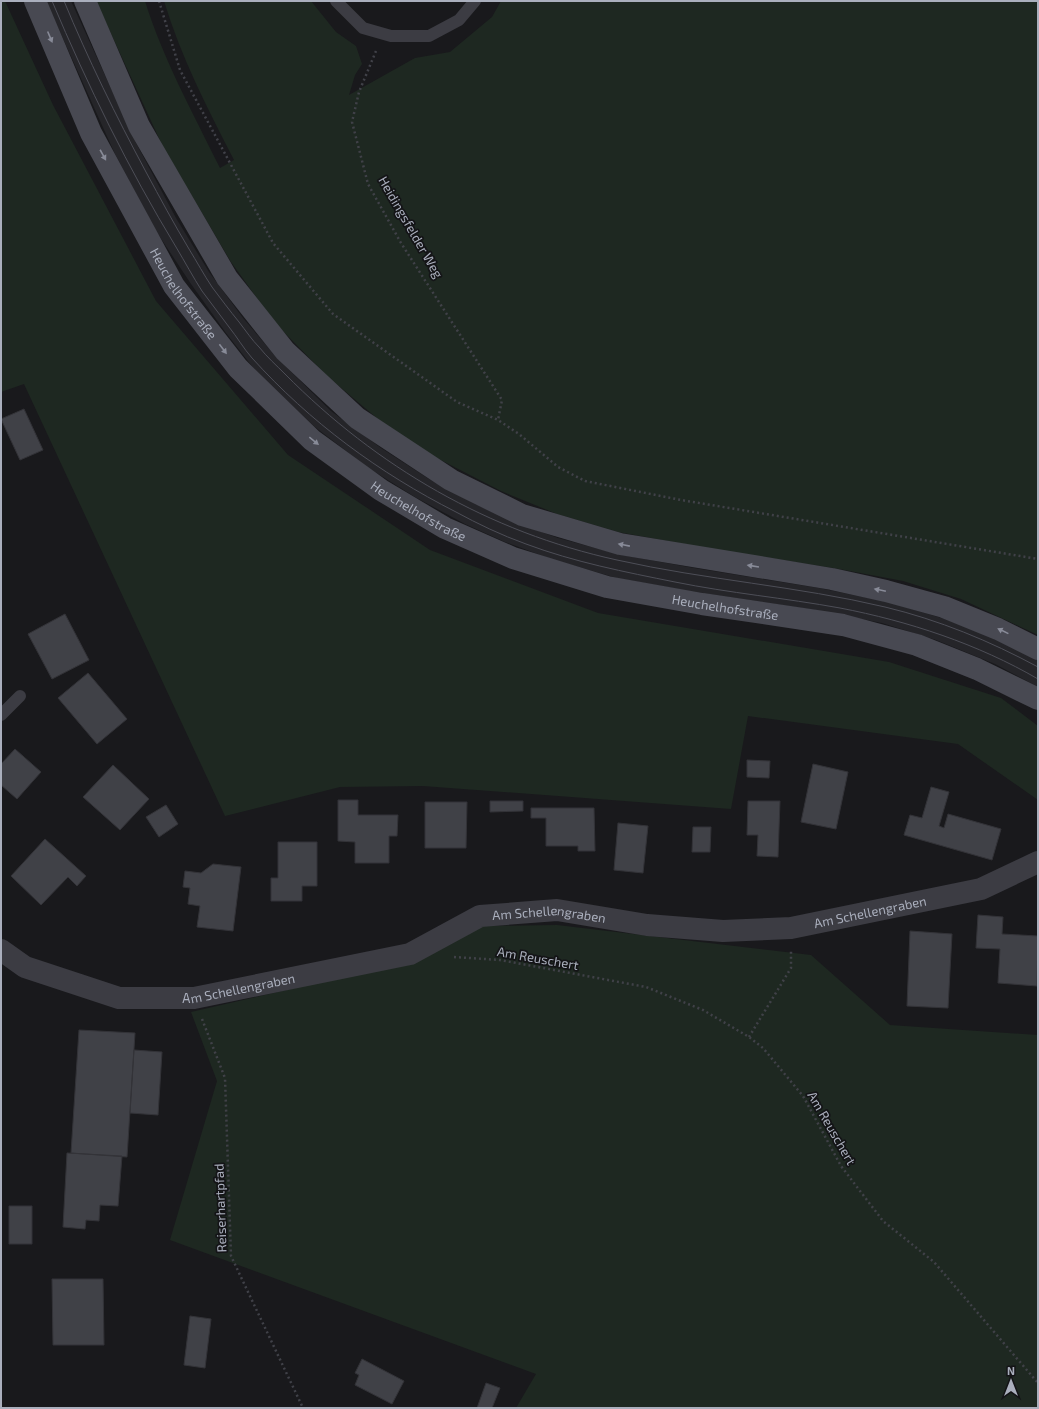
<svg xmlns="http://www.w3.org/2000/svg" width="1039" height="1409" font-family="'Exo 2',sans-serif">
<rect width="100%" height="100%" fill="#19191c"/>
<!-- built -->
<path fill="#252529" d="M46,1H71L136,143L176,218L209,272L243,318L277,358L331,411L381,448L429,479L475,504L514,522L558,538L622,555L694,568L819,588L888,602L945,619L1007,643L1038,660V687L995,664L936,640L882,623L815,610L689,591L617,578L551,559L505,542L465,524L415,497L367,467L315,427L259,375L226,333L191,284L156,231L115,154Z"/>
<!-- green -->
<path fill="#1e2821" d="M1,1H5L53,105L156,301L288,455L430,550L598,613L889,662L1001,698L1038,726V800L958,744L748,716L731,809L423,786L340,787L225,816L24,384L1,392Z
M96,1H145C163,59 193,113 220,168L234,160C207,108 181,57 164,1H311L336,32L356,46L362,64L355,75L349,95L415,58L450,52L492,17L501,1H1038V635L961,599L903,581L839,569L712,549L618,532L557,514L501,491L431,455L378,419L327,376L275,323L231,262L163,147Z
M557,925L811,955L890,1025L1038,1035V1408H516L536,1374L170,1240L217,1081L191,1012L409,962L481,926Z"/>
<!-- building -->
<path fill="#404147" stroke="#333338" d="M24,409L43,450L20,460L1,419Z
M65,614L89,660L52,679L28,634Z
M88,673L127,719L97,744L58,698Z
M15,749L41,772L17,799L1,785V764Z
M747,760L770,761L769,778L747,777Z
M813,764L848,772L836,829L801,822Z
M113,765L149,799L120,830L83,797Z
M931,787L949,792L939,826L944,828L948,814L1001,829L992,860L904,835L910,815L922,818Z
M338,800H358V815H398L397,836H389V863H355V842L338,841Z
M490,801H523V811L490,812Z
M748,801H780L778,857L757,856L758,835H747Z
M425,802H467L466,848H425Z
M166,805L178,824L159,837L146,817Z
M531,808H594L595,851H578V846H546V818H531Z
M618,823L648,826L643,873L614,870Z
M693,827H711L710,852H692Z
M45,839L86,876L77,886L68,877L41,905L11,876Z
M278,842H317V886H302V901H271V878H278Z
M213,864L241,867L233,931L197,927L200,906L188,904L190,888L183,887L185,871L201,873Z
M978,915L1003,917L1002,934L1038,936L1037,986L998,983L1000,949L976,948Z
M910,931L952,934L948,1008L907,1006Z
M79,1030L135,1033L127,1157L71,1153Z
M134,1050L162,1052L158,1115L130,1113Z
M67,1153L122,1156L118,1206L100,1205L99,1221L86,1220L85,1229L63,1227Z
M9,1206H32V1244H9Z
M52,1279H103L104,1345H53Z
M190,1316L211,1319L205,1368L184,1365Z
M362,1359L404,1381L392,1404L355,1385L359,1375L355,1373Z
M486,1383L500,1388L492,1408H477Z"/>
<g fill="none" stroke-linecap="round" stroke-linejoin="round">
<!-- path -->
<path stroke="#404148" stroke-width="2.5" stroke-dasharray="2 3" stroke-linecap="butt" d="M159,1L180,70L273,243L333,314L457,402L498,420L519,434L558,467L585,481L681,500L1038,559
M376,51L359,92L352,122L368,184L401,243L502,400L498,420
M454,957L500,960L646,987L703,1010L749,1037L763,1048L803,1096L841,1166L883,1221L934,1262L1038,1383
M202,1019L225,1078L231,1256L303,1408
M749,1037L791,968V951"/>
<!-- lane -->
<path stroke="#3c3c43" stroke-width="12" d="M336,1L363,28L391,36H429L459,20L475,1
M1,715L20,696"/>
<!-- street -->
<path stroke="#3c3c43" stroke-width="22" id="s1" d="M1,950L25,967L119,998H194L410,954L480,916L557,910L647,925L723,931L791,928L981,889L1038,862"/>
<!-- secondary -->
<g stroke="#484952" stroke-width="22">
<path id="s2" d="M35,1L91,133L174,286L238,368L312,440L381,490L445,528L513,558L607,587L702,604L843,625L917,645L977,669L1038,699"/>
<path d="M85,1L139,126L227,278L285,351L357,418L451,480L522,515L620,544L832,579L886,591L944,607L998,629L1038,649"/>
</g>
<!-- tram -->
<path stroke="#4d4e57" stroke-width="1" d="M52,1C88,86 128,168 176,247C185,262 193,277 202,291C211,303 220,315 229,327C237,337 244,349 252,358C310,422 379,473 456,512C478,524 501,535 526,544C574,562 625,572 675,582C729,593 785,598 840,608C908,621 978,644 1038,679
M64,1C88,59 116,116 146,172C160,198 174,224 189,249C197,262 204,275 212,287C221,299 230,311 239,322C246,331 252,340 259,347C267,357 276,365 285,374C377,467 489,532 617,560C706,580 797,586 885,607C939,620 990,641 1038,667"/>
</g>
<!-- one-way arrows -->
<defs><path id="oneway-solid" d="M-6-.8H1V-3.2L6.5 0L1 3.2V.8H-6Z"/></defs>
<g fill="#888b98">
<use href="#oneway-solid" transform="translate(50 37) rotate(67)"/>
<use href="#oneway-solid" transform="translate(103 155) rotate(61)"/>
<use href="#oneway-solid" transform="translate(223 349) rotate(53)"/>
<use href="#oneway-solid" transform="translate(314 441) rotate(39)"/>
<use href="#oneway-solid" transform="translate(624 545) rotate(-169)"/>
<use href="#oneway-solid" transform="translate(753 566) rotate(-171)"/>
<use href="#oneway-solid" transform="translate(880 590) rotate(-168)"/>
<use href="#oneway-solid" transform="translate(1003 631) rotate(-154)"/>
</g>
<g text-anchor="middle" stroke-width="3.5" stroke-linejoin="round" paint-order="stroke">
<!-- street labels -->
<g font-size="13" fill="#aaafbd" stroke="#141417">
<text transform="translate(411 227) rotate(60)" y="5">Heidingsfelder Weg</text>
<text dy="5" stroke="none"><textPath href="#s2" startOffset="329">Heuchelhofstraße</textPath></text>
<text dy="5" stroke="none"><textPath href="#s2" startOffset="653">Heuchelhofstraße</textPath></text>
<text dy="5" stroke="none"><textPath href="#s2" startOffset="977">Heuchelhofstraße</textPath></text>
<text dy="5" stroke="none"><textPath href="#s1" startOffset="897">Am Schellengraben</textPath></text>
<text dy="5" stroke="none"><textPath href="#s1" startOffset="573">Am Schellengraben</textPath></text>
<text transform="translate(538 958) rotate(10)" y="5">Am Reuschert</text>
<text dy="5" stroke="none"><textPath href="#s1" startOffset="249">Am Schellengraben</textPath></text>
<text transform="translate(832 1128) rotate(60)" y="5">Am Reuschert</text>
<text transform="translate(220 1208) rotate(-92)" y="5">Reiserhartpfad</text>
</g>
</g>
<!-- border -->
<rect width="1039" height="1409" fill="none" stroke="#aaafbd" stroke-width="4"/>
<!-- north arrow -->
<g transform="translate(1011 1381)" stroke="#141417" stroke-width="3" paint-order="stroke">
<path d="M0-3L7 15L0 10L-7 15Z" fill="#aaafbd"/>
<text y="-6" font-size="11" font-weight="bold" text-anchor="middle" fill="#aaafbd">N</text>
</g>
</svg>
